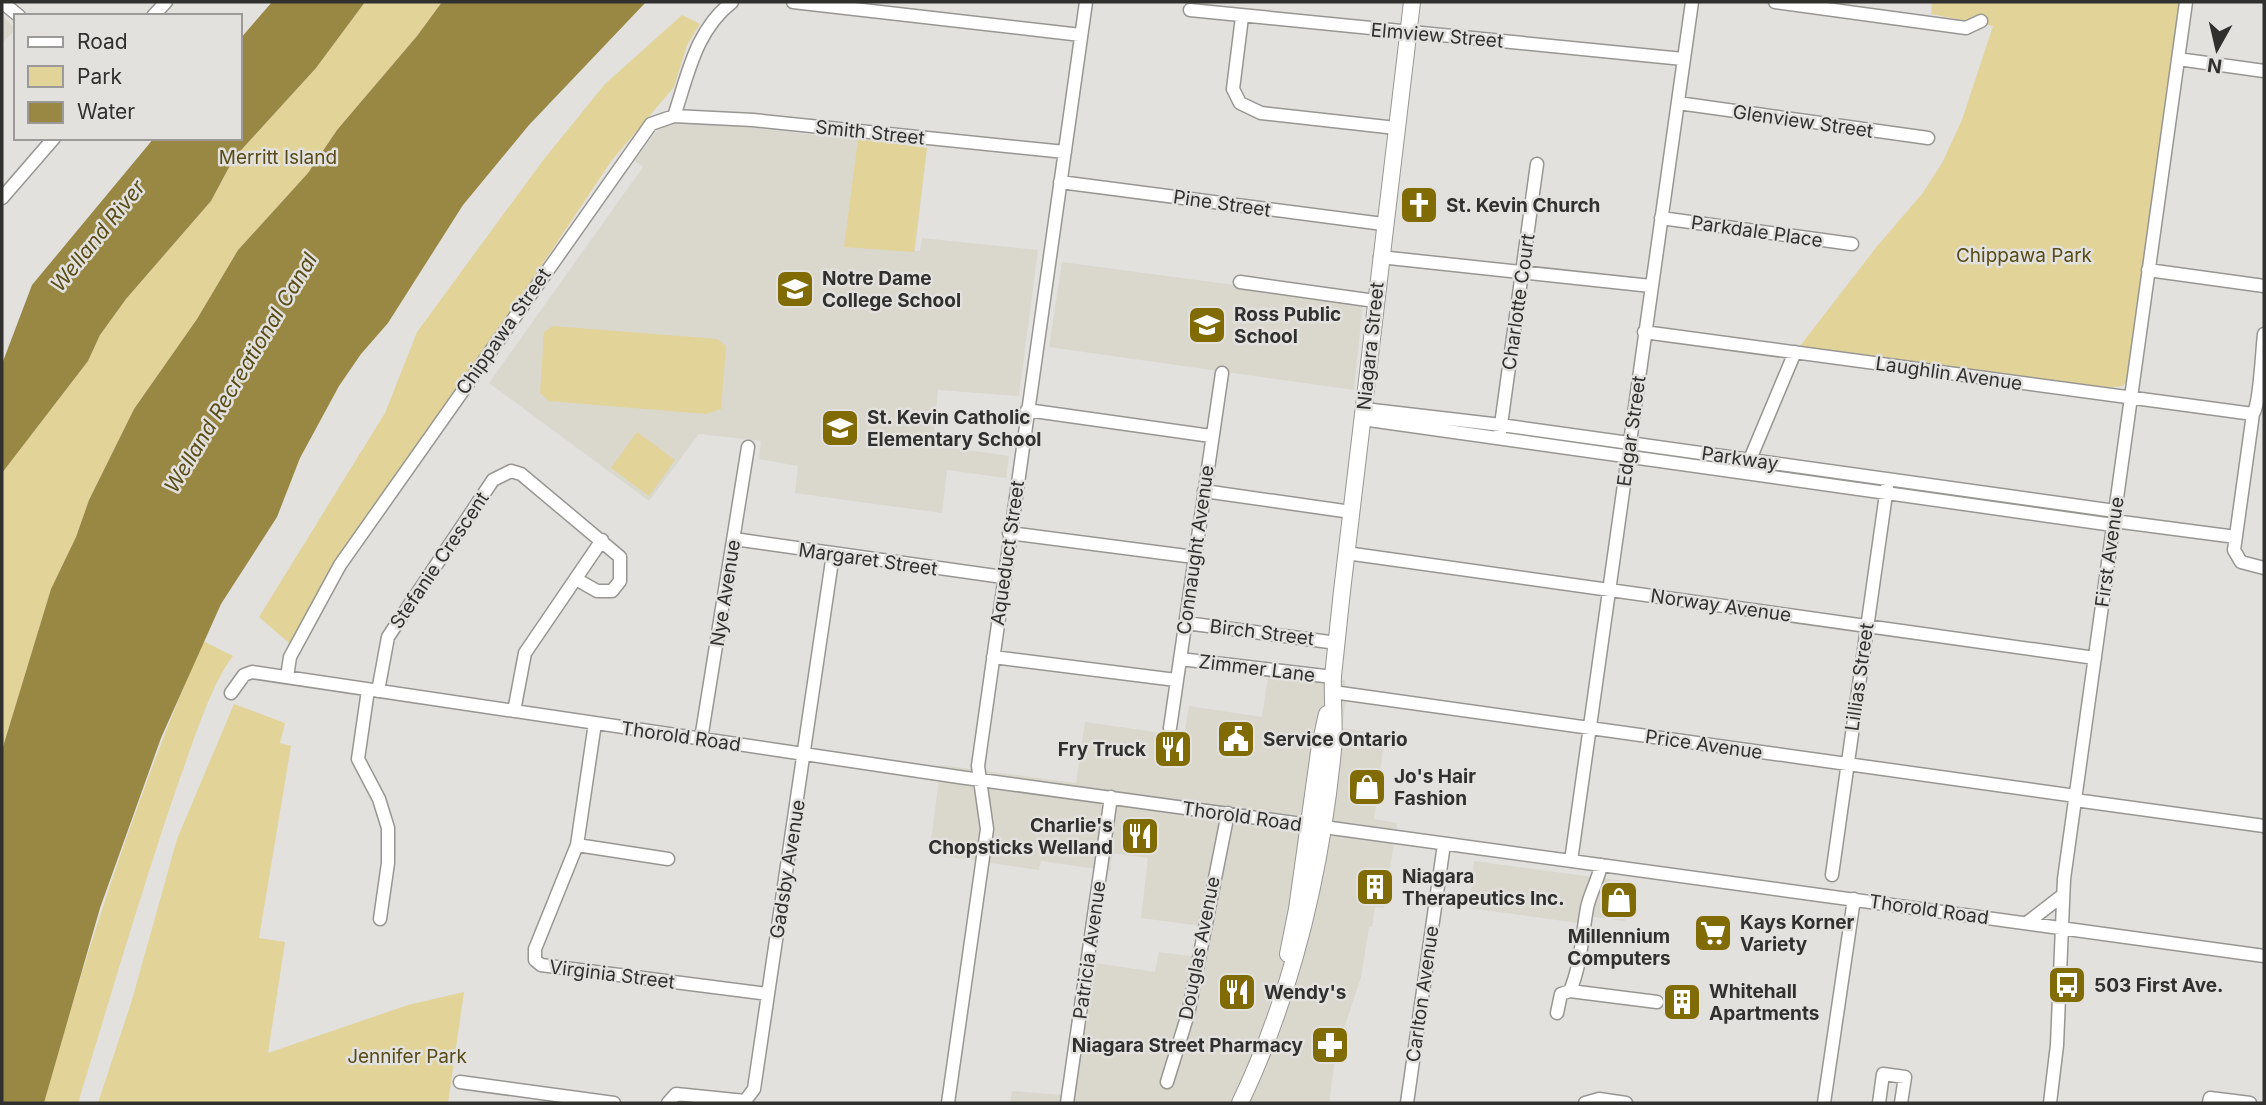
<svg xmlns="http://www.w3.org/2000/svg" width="2266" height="1105" font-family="Inter,sans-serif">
<rect width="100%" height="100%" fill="#e2e1de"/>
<!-- built -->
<path fill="#dad7cd" d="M2,15L16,29L2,43Z
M687,120L927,148L915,251H920L922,238L1038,250L1019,396L938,390L933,445L1009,456L1006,478L947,470L942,513L838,499L795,493L798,466L759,459L761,441L699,434L649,501L489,383L643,167L635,161L655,133L663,125Z
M1062,262L1363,302L1354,390L1049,347Z
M1269,670L1345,680L1346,701L1342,728L1385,735L1374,819L1397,823L1384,908L1375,907L1372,927H1369L1361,977L1336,1053L1329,1103H1010L1012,1091L1062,1095L1082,961L1155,972L1159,952L1196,957L1201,926L1141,918L1148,858L1112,853L1110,871L1041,861L1039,870L929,854L941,765L1076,783L1085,722L1184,736L1189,706L1262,717Z
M1474,861L1631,882L1625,921L1579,915L1578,923L1469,908Z"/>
<!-- green -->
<path fill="#e2d398" d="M365,2H442L417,36L337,130L308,173L238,250L197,319L134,409L89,500L76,537L51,589L2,750V473L88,361L100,335L126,299L211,201L234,158L316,68Z
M1932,2H2180L2126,382L2123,386L2106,388L1800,346L1878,245L1922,194L1942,163L1962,120L1993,26L1931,14Z
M682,15L700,24L687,45L674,87L612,160L289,643L259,617L385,413L417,332L544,159L605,84Z
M858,139L927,148L914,252L844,247Z
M553,326L717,339L726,346L721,409L706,414L549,401L540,393L544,332Z
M637,432L675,460L649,496L611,468Z
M203,641L233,656C211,684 193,743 180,778C143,885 111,995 78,1103H44C88,944 138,793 203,641Z
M234,704L285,723L280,743L291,746L259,938L285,942L268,1053L408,1005L464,992L448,1103H98L132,1000L177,839Z"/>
<!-- water -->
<path fill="#998744" d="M272,2H365L316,68L234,158L211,201L126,299L100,335L88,361L2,473V364L32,285L154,138H240V39Z
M442,2H646L529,125L463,205L388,323L361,354L339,386L300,458L277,517L221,604L161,738L100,908L44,1103H2V750L51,589L76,537L89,500L134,409L197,319L238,250L308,173L337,130L417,36Z"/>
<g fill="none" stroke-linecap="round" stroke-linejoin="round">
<defs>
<path id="minor" d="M2,2L19,16
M793,2L1081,35
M1775,2L1966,28L1981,21
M1190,10L1683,59
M153,16L166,2
M1242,17L1233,89L1240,103L1261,113L1396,128
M2178,59L2264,71
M1678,103L1928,138
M674,116C688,75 695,31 732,2
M1060,182L1383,224
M2,198L54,138
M1661,218L1852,244
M1380,257L1651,286
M2148,270L2264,286
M1240,282L1375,301
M1644,332L2253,414
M2264,334C2262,351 2260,404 2253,414L2234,550L2241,562L2264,568
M1364,409L1501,425L2115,511
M1027,410L1211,436
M1362,419L2113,525
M1500,432L1537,164
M1748,464L1795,352
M1204,491L1351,512
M2114,521L2236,537
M1009,533L1194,557
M734,539L1003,577
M1346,553L2095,658
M1186,623L1337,643
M993,657L1176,680
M1180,659L1333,677
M287,677L290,657L340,565L651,124L674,116L753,120L1065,152
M368,690L358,759L379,799L388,828V863L380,919
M378,691L388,637L493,480L511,471L521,474L620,557V581L612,591H597L576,579
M1333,692L2076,796
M231,693L244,675L252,672L959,777L2264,956
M514,711L525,653L602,540
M595,723L577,845L535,949V960L541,965L768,994
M1170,728L1222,373
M701,739L748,447
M2075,800L2264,826
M577,845L668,859
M1571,861L1692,2
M1832,875L1887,487
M2028,922L2063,895
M1570,991L1657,1002
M1557,1013L1561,994L1570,991C1581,965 1582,936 1587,908C1590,893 1598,881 1601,865
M460,1082L614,1103
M1167,1082L1188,1014L1228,813
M668,1103L676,1094L745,1101L754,1089L833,554
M948,1103L987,829L978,766L1086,2
M1067,1103L1111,797
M1407,1103L1444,844
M1585,1103L1599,1099L1626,1103
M1824,1103L1854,899
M1879,1103L1883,1074L1905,1077L1901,1103
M2050,1103L2057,1045L2064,879L2186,2
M2209,1103L2210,1098L2250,1103"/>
<path id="major" d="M1288,954L1297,909L1320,745L1327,714
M1240,1103C1293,992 1321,873 1333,750C1335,726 1332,701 1333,676C1336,648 1339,619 1342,591L1412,2"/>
</defs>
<!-- minor casing -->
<use href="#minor" stroke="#979693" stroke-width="15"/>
<!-- major casing -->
<use href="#major" stroke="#979693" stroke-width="18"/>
<!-- minor -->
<use href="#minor" stroke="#fff" stroke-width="12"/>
<!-- major -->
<use href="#major" stroke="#fff" stroke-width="16"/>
</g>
<!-- icons -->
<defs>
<symbol id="church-square" viewBox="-11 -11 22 22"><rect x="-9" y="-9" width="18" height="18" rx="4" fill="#816b05" stroke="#e2e1de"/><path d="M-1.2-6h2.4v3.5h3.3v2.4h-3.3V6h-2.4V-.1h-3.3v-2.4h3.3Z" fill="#fff"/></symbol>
<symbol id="school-square" viewBox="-11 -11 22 22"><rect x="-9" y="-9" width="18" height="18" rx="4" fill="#816b05" stroke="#e2e1de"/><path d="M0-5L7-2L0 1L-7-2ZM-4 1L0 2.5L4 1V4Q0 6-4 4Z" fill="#fff"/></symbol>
<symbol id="civic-square" viewBox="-11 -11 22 22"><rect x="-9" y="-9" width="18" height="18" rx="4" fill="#816b05" stroke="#e2e1de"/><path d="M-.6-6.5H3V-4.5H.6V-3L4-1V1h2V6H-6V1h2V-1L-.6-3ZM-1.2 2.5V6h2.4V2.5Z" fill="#fff"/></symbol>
<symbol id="restaurant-square" viewBox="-11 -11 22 22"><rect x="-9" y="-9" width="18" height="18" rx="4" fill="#816b05" stroke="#e2e1de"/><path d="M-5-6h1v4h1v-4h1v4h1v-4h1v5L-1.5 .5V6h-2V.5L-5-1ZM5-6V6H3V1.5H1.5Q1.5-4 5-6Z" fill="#fff"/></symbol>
<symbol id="shop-square" viewBox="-11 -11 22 22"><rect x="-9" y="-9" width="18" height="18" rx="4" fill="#816b05" stroke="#e2e1de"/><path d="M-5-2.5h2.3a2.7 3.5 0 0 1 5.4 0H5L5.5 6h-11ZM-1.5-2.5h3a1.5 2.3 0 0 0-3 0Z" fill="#fff"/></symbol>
<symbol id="building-square" viewBox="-11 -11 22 22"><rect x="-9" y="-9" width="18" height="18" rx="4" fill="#816b05" stroke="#e2e1de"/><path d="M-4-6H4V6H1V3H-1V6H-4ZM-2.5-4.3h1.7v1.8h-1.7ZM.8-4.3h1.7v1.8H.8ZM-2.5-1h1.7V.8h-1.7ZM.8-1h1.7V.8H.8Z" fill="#fff"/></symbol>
<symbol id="supermarket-square" viewBox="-11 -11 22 22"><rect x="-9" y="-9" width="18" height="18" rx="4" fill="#816b05" stroke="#e2e1de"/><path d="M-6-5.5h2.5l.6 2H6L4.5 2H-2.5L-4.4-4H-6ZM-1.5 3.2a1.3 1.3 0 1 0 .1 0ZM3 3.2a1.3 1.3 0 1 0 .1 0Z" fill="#fff"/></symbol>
<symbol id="bus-square" viewBox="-11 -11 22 22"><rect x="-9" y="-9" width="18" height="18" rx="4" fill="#816b05" stroke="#e2e1de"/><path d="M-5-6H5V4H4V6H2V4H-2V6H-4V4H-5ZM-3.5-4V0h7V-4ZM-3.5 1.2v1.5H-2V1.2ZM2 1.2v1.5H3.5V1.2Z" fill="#fff"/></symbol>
<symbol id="pharmacy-square" viewBox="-11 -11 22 22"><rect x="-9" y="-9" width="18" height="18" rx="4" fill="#816b05" stroke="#e2e1de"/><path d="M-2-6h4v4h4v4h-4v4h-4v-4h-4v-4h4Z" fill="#fff"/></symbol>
</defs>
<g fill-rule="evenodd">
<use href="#church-square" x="1397" y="183" width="44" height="44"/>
<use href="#school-square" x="773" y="267" width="44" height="44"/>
<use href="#school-square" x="1185" y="303" width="44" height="44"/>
<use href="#school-square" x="818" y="406" width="44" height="44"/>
<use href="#civic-square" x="1214" y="717" width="44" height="44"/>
<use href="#restaurant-square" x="1151" y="727" width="44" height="44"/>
<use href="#shop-square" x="1345" y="765" width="44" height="44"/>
<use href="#restaurant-square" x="1118" y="814" width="44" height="44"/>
<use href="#building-square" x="1353" y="865" width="44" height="44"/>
<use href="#shop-square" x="1597" y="878" width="44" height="44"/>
<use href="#supermarket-square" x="1691" y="911" width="44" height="44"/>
<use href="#bus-square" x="2045" y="963" width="44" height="44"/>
<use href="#restaurant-square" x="1215" y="970" width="44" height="44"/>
<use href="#building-square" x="1660" y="980" width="44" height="44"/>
<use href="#pharmacy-square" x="1308" y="1023" width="44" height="44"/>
</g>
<g text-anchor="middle" stroke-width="5" stroke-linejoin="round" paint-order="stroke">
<!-- street labels -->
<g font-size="19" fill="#30302f" stroke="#e2e1de">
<text transform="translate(1437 35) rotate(5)" y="7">Elmview Street</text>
<text transform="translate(1803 121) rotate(8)" y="7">Glenview Street</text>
<text transform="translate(870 132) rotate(6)" y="7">Smith Street</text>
<text transform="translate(1222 203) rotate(8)" y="7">Pine Street</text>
<text transform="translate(1757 231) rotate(8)" y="7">Parkdale Place</text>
<text transform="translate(1518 302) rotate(-82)" y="7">Charlotte Court</text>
<text transform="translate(503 331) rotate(-55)" y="7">Chippawa Street</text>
<text transform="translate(1370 346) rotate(-84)" y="7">Niagara Street</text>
<text transform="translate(1949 373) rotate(8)" y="7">Laughlin Avenue</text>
<text transform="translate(1631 431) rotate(-82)" y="7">Edgar Street</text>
<text transform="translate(1740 458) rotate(8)" y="7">Parkway</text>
<text transform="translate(1195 550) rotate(-82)" y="7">Connaught Avenue</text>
<text transform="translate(2109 552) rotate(-82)" y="7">First Avenue</text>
<text transform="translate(1007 553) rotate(-82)" y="7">Aqueduct Street</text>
<text transform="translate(868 559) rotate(8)" y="7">Margaret Street</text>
<text transform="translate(439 560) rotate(-56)" y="7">Stefanie Crescent</text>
<text transform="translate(725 593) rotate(-81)" y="7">Nye Avenue</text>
<text transform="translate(1721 605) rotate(8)" y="7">Norway Avenue</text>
<text transform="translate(1262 632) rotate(7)" y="7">Birch Street</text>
<text transform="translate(1257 668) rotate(7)" y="7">Zimmer Lane</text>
<text transform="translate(1859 677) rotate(-82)" y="7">Lillias Street</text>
<text transform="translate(681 736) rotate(8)" y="7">Thorold Road</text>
<text transform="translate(1704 744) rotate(8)" y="7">Price Avenue</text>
<text transform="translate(1242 816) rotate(8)" y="7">Thorold Road</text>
<text transform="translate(787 869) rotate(-81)" y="7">Gadsby Avenue</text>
<text transform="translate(1929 909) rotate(8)" y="7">Thorold Road</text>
<text transform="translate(1199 948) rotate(-79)" y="7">Douglas Avenue</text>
<text transform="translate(1089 950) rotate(-82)" y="7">Patricia Avenue</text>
<text transform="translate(612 974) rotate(7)" y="7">Virginia Street</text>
<text transform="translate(1422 994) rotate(-82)" y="7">Carlton Avenue</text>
</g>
<!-- park labels -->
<g font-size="19" fill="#584b17" stroke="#e2e1de">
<text x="278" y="164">Merritt Island</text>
<text x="2024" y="262">Chippawa Park</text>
<text x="407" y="1063">Jennifer Park</text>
</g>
<!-- poi labels -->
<g font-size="19" font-weight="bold" fill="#30302f" stroke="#e2e1de" text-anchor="start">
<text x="1446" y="212">St. Kevin Church</text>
<text x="822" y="285">Notre Dame<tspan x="822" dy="22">College School</tspan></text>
<text x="1234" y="321">Ross Public<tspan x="1234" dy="22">School</tspan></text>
<text x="867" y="424">St. Kevin Catholic<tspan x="867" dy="22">Elementary School</tspan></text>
<text x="1263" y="746">Service Ontario</text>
<text x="1146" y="756" text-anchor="end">Fry Truck</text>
<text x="1394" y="783">Jo's Hair<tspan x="1394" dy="22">Fashion</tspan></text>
<text x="1113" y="832" text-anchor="end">Charlie's<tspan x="1113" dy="22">Chopsticks Welland</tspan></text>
<text x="1402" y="883">Niagara<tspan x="1402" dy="22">Therapeutics Inc.</tspan></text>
<text x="1740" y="929">Kays Korner<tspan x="1740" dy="22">Variety</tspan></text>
<text x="1619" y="943" text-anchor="middle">Millennium<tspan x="1619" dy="22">Computers</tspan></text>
<text x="2094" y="992">503 First Ave.</text>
<text x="1709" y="998">Whitehall<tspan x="1709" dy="22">Apartments</tspan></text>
<text x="1264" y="999">Wendy's</text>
<text x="1303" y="1052" text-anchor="end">Niagara Street Pharmacy</text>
</g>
<!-- water labels -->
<g font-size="21" font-style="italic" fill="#5a4d18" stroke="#e2e1de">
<text transform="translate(98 236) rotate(-51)" y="7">Welland River</text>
<text transform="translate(241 373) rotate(-59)" y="7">Welland Recreational Canal</text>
</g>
</g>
<!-- border -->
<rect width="2266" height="1105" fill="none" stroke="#30302f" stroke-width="7"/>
<!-- legend -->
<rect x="14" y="14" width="228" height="126" fill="#e2e1de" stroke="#9b9a98" stroke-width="2"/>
<rect x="28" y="37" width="35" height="10" fill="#ffffff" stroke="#9b9a98" stroke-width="2"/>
<text x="77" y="49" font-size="21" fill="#30302f">Road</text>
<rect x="28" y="66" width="35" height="21" fill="#e2d398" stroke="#9b9a98" stroke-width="2"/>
<text x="77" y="84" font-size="21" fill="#30302f">Park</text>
<rect x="28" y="102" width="35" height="21" fill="#998744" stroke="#9b9a98" stroke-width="2"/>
<text x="77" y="119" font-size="21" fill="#30302f">Water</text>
<!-- north arrow -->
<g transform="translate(2217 49) rotate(188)" stroke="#e2e1de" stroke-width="5" paint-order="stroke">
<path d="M0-5L12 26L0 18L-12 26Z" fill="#30302f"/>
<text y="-10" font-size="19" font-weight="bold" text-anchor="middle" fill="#30302f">N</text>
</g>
</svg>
